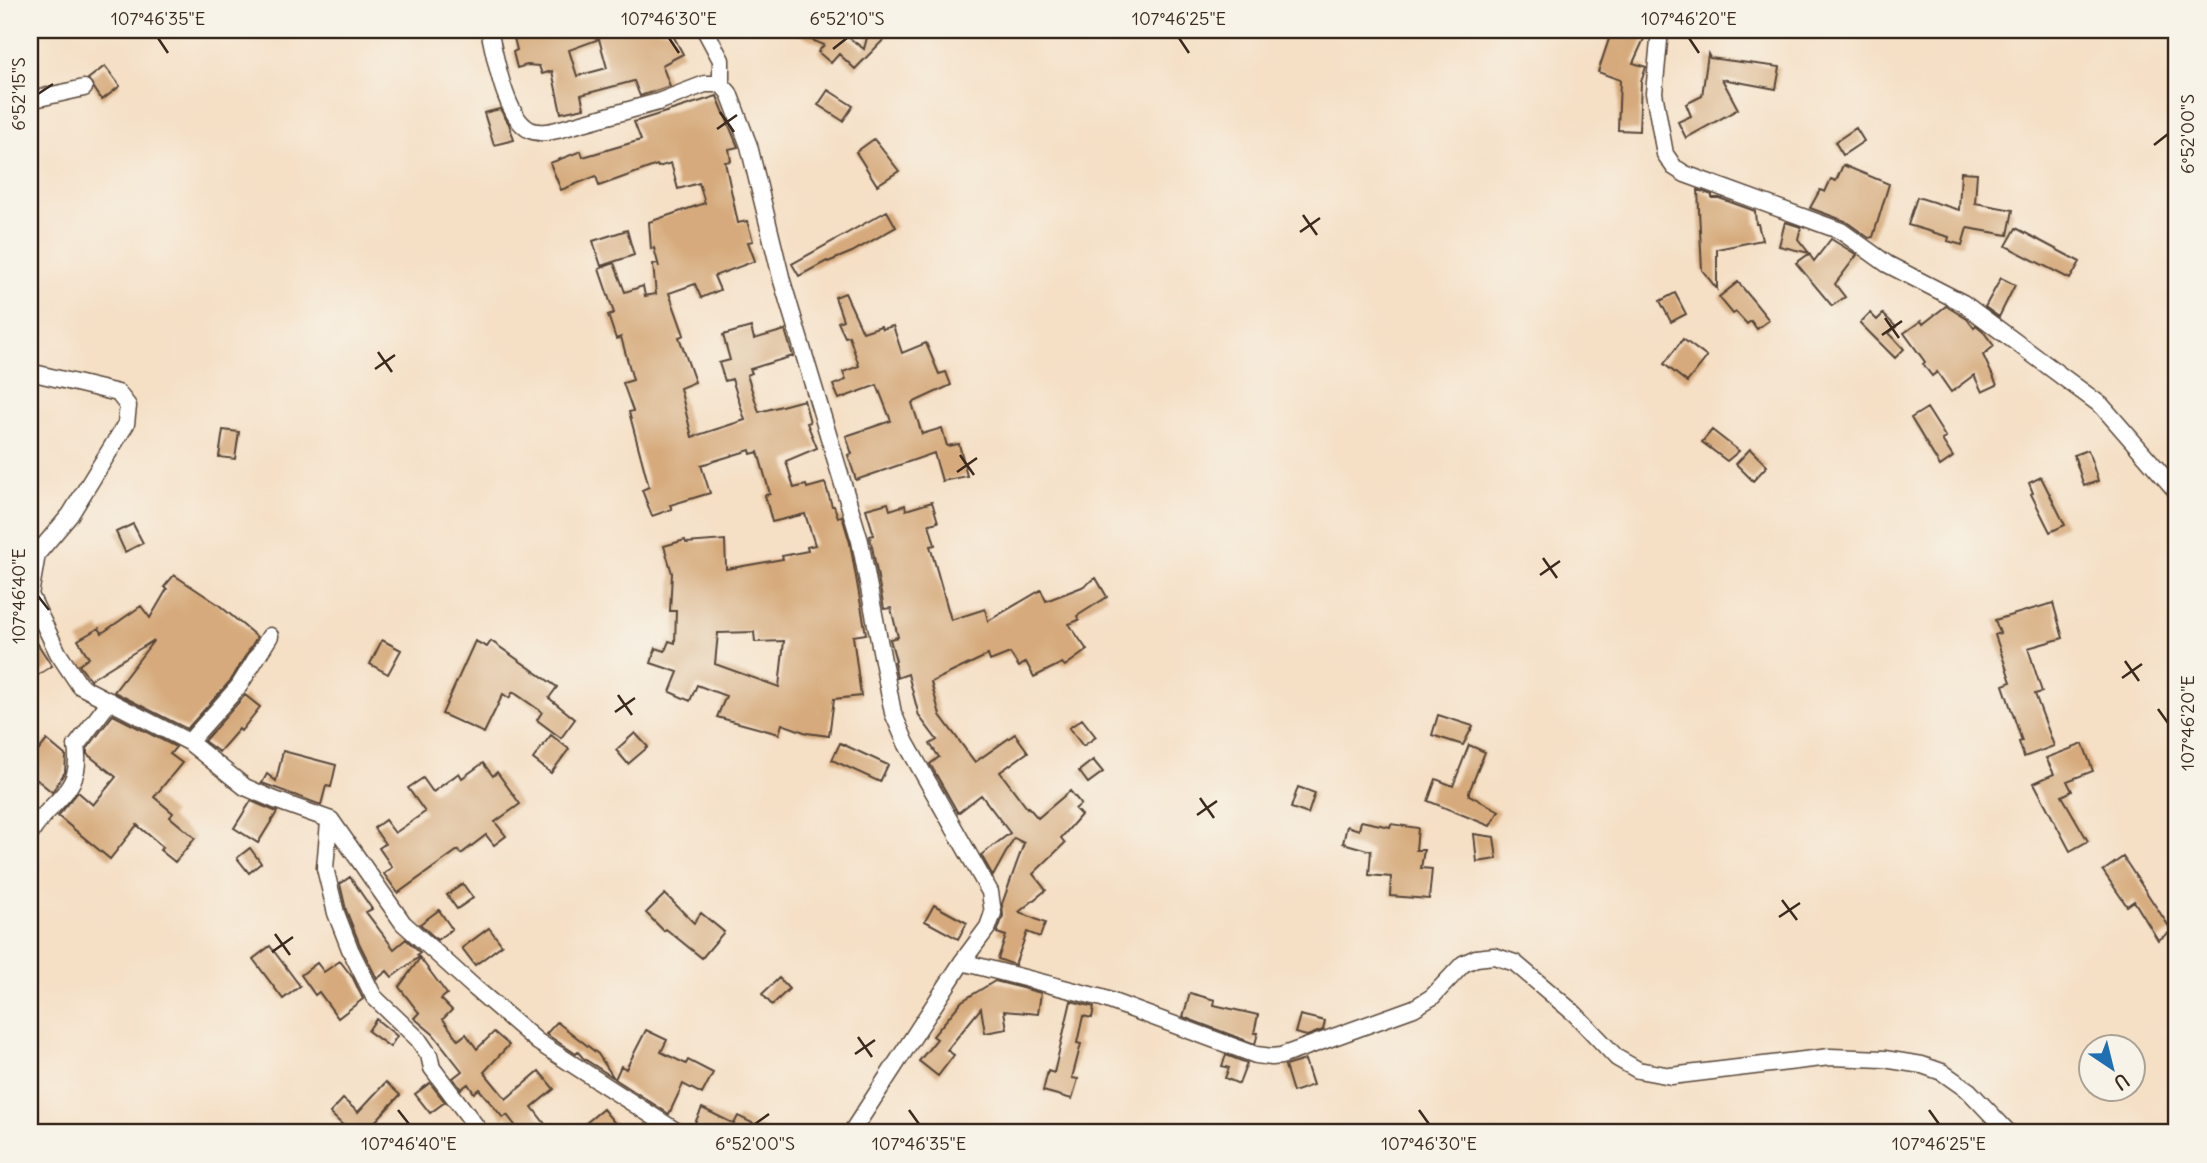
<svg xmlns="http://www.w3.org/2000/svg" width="2207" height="1163" font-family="Delius,sans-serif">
<rect width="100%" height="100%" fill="#f7f3e8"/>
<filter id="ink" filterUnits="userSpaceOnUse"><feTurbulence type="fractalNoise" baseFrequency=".0143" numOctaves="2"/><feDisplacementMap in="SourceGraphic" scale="14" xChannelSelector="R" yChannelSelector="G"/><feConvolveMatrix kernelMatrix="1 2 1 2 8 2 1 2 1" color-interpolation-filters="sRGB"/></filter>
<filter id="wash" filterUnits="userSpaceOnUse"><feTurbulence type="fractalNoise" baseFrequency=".00686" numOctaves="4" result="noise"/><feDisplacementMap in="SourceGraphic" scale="28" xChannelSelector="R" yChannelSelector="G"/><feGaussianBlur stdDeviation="1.57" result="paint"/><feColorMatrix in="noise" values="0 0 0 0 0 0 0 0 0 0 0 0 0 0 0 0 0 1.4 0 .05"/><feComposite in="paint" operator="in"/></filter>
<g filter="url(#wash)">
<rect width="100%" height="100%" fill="#f5dfc5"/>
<g id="blocks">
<!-- building -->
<path fill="#d6aa7c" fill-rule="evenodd" d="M512,30H670L683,54L662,65L670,86L640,96L634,81L581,95L584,108L561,113L552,71L542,74L539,66L527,65L517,68L513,52L517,50ZM599,39L607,68L577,76L569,50Z
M788,30H839L864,49L869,30H893L855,69L839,54L831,63L818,52L824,45Z
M1612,30H1648L1633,63L1646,67L1641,82L1639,131L1618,130L1620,80L1598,72Z
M1708,54L1710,58L1780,67L1776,89L1722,79L1738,109L1686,138L1678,122L1691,116L1686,104L1702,96Z
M105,66L120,86L102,100L88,79Z
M828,90L853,106L843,121L818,105Z
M717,96L738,147L729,149L731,161L725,162L738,223L747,221L753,241L748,242L755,261L714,276L720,290L701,298L695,284L669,293L684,335L679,337L695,382L680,388L692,437L745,420L732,379L725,381L719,363L730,360L723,335L751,327L754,339L785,330L793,356L750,369L752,373L747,375L759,412L804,400L810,422L807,423L817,448L786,461L794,488L806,485L807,488L825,483L832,506H834L838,517L842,516L850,543L866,634L853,636L861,696L834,699L829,736L807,733L782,724L779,734L717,717L726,696L697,685L690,701L670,692L678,672L651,663L656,648L665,651L669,641L675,643L676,611H670L672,573L664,546L685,540L686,543L725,540L726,569L783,559L782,556L808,551L807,547L815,545L805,514L772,522L765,495L770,494L758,452L751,454L750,450L701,465L710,493L670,505L672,509L652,516L642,490L649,487L629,412L633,411L623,383L633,380L621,337L616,339L608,315L614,313L599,269L614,263L625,292L643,286L645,296L656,294L653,264L658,263L659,267L654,248L651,249L649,222L705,203L699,183L678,189L671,163L658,167L657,165L599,186L596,176L561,190L550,163L581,151L583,157L641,140L634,122ZM754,632L755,642L784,641L779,687L715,664L718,633Z
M500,109L509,124L514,140L494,145L484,113Z
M1856,128L1864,141L1843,155L1835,142Z
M874,139L899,171L877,185L856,152Z
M1843,165L1889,184L1873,237L1869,238L1845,221L1810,208L1820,190L1825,192L1831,179L1836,181Z
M1961,172L1977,173L1975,203L2013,210L2008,235L1967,228L1962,245L1948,241L1949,237L1908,225L1917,197L1959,210Z
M1698,190L1712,195V198H1719L1755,211L1756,224H1758L1762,240L1717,249V289L1702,270Z
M887,211L896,227L852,252L828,262L827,261L799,276L792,264Z
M1785,222L1801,227L1798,239L1809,253L1779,246Z
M2016,228L2080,262L2070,279L2006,246Z
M627,230L634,255L601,266L593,241Z
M1831,239L1857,255L1835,284L1845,297L1832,306L1796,263L1809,254L1814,261Z
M2001,278L2015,285L1999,317L1985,307Z
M1738,282L1769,320L1757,329L1751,321L1747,324L1736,312L1733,314L1719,297Z
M845,293L863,332L881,326L882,329L893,326L902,353L926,343L939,374L946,372L951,385L912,403L922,434L942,428L947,446L959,444L967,476L942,481L934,453L856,480L848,455L852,454L846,436L891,421L877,385L839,399L833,385L846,380L843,372L859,366L849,336L845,337L838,322L843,320L835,297Z
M1675,293L1686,314L1671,322L1660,301Z
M1946,306L1967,319L1974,328L1976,325L1982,330L1994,346L1983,355L1997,385L1982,392L1974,375L1951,392L1937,372L1932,376L1923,364L1925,362L1904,333L1921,321L1923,324Z
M1870,313L1877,320L1883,314L1896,327L1889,333L1904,349L1895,358L1860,323Z
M1683,339L1707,357L1687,382L1664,364Z
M1927,408L1946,438L1942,440L1953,457L1940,466L1911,418Z
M223,430L239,432L235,459L219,457Z
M1712,430L1739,451L1727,461L1702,442Z
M1750,449L1767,466L1753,481L1736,464Z
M2088,450L2098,481L2084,486L2074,455Z
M2041,477L2065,525L2050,532L2031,494L2033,493L2029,483Z
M932,502L938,522L929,524L935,545L930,546L951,620L985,609L988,621L1041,590L1046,601L1082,587L1096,578L1107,597L1077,616L1079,620L1069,624L1087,650L1065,666L1062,663L1034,677L1026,662L1019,667L1010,653L990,661L988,655L931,682L940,715L975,762L1015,734L1028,752L1000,772L1027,808L1028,807L1038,818L1070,791L1081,804L1075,809L1081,815L1061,838L1065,843L1033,874L1046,890L1019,912L1045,923L1040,937L1027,932L1015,965L998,959L1006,936L997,933L1003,916L1002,904L1024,843L1014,838L993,876L981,855L1010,833L981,795L958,813L930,764L939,757L930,744L937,740L919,716L908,674L897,678L894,662L896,661L890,639L898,637L891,608L884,609L870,536L874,535L866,509L888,503L890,510L905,505L906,510Z
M133,524L143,543L125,552L116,532Z
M174,575L219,605L257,637L231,680L187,729L114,692L154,640L90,680L79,665L89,658L78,640L99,628L102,633L141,606L150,618L167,589L164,587Z
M2053,603L2063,638L2028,648L2042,692L2035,694L2054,746L2024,757L2019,742L2022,741L2003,685L2011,682L1995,635L2000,633L1995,620Z
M30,632L52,666L30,680Z
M382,640L401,650L388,674L370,664Z
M475,641L487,647L491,641L557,687L549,698L575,719L561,738L537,720L542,712L513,692L509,698L503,694L484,733L442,714Z
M245,695L260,707L241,731L239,729L219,752L204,741Z
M113,715L176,747L170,754L182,763L154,797L173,813L170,817L195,838L175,862L160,850L163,847L137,825L110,859L58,816L78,792L93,805L116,777L87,754V749Z
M1438,715L1473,726L1463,745L1432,735Z
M1082,719L1096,737L1083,746L1069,728Z
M635,733L648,747L628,764L616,750Z
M551,735L569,749L551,773L533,759Z
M47,740L66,756L65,772L52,792L30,774V761Z
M840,743L888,765L880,782L832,760Z
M2083,744L2093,771L2067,781L2072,791L2062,796L2088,841L2070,851L2034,783L2054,774L2046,758Z
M1469,745L1485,752L1469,792V795L1499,811L1490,826L1428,801L1436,779L1453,786Z
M283,751L336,765L331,787L326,786L321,805L262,783L267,774L276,781Z
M1093,760L1103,772L1088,783L1079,771Z
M483,763L493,776L497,772L520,804L495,822L506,836L494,845L486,835L461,854L458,850L398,893L384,874L392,867L379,848L385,844L374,828L385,820L395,833L425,812L408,788L423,778L433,792L459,773L462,778Z
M1298,787L1315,793L1308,814L1291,808Z
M251,801L277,812L258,843L234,828Z
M1361,821L1390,827L1391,824L1418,828L1416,850H1424L1421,868L1432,869L1429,899L1390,896L1391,877L1369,875L1371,851L1343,843L1347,826L1359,830Z
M1474,834L1494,837L1497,859L1477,862Z
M250,848L261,863L249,873L237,858Z
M2123,857L2172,931L2158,940L2134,901L2127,906L2103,871Z
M350,877L372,909L366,912L394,949L406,939L420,953L417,955L419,957L392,977L387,971L377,979L360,945L346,910L340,884Z
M463,884L473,898L457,909L447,895Z
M665,894L694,923L701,913L724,932L702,958L666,929L664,931L646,913Z
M934,905L967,923L958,939L925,921Z
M439,910L452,929L437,940L420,924Z
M489,928L502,945L475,965L462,948Z
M270,946L300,986L283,999L253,959Z
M420,958L447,994L441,999L452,1010L443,1019L458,1040L466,1034L477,1049L494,1032L509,1045L484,1072L506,1099L539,1071L554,1089L532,1107L552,1133H521L507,1115L503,1118L479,1089L474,1093L468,1084L461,1089L453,1078L462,1071L433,1034L414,1018L419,1013L399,987Z
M340,961L353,978L363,999L338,1018L319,992L315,995L301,975L317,963L324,972Z
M779,978L789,989L772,1005L762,994Z
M995,981L1041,993L1038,1014L1004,1011L1007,1029L985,1033L981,1008L947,1050L954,1055L938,1076L919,1061L937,1039L933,1036L962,1001Z
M1190,993L1215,1000L1214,1005L1258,1015L1254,1033H1258L1255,1044L1183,1017Z
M1071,1001L1094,1007L1092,1018L1083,1016L1077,1043L1081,1044L1072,1078L1078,1079L1072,1099L1043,1091L1048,1071L1054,1073Z
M1300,1015L1325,1021L1323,1030L1307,1036L1295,1033Z
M376,1019L397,1036L390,1047L368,1031Z
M557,1022L598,1054L614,1078L583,1058L578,1052L576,1054L546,1034Z
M646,1030L667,1040L661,1052L686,1064L688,1060L713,1073L702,1094L683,1084L669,1114L615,1079L621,1066L626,1069Z
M1226,1055L1247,1063L1239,1084L1225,1078L1229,1068L1222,1066Z
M1305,1060L1313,1085L1293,1092L1285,1066Z
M386,1082L400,1095L372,1125L382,1133H351L330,1113L343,1099L358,1112Z
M430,1083L445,1102L430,1113L415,1094Z
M702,1108L734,1124L738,1116L773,1133H710L694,1125Z
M603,1109L623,1133H574Z"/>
</g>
</g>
<g filter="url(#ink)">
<use href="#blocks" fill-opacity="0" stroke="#574537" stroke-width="2"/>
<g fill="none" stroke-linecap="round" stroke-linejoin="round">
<defs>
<path id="minor" d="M489,30C495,55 505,118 530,130C539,134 548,132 557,130L658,102L705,84H721L729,93L749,146L782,281L860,541L893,713L906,743L990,892L993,913L988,927L962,962L851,1133
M705,30L721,60V84
M1660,30L1654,93L1665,154L1674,167L1685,174L1841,231L1887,264L1963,303L2102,406L2177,492
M30,100L84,88
M30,372L118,393L128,406L126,424L70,515L37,554L30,595L58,653L80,686L189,742L245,787L275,800L331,820L403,923L475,988L538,1042L679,1133
M189,742L239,686L270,636
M331,820L329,822L325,868L336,913L350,949L374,997L418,1039L429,1055L432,1068L481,1133
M30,835C48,800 84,794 76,746L110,701
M962,962L1102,998L1256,1055L1272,1057L1281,1056L1414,1008L1432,997L1463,964L1476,958L1494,956L1515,963L1575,1014L1617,1058L1638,1070L1671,1076L1830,1057L1884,1059L1922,1065L1942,1072L1969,1091L2009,1133"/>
</defs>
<!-- minor casing -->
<use href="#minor" stroke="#574537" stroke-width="19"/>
<!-- minor -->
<use href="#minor" stroke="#fff" stroke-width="16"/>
</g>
</g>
<!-- ticks -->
<path fill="none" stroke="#3b2a1e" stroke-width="2.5" d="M158,38L168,53M669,38L679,53M1179,38L1189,53M1689,38L1699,53M833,49L847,38M38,94L53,84M720,112L734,132M717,129L737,115M2154,145L2168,134M1303,215L1317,235M1300,232L1320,218M1885,318L1899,338M1882,335L1902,321M378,352L392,372M375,369L395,355M960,455L974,475M957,472L977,458M1543,558L1557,578M1540,575L1560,561M38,596L49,610M2125,661L2139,681M2122,678L2142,664M618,695L632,715M2158,709L2168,723M615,712L635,698M1200,798L1214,818M1197,815L1217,801M1782,900L1797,920M1779,917L1800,903M275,934L290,955M272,952L293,937M858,1037L872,1057M855,1054L875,1040M398,1110L409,1124M909,1110L919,1124M1419,1110L1429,1124M1929,1110L1939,1124M755,1124L769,1114"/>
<!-- margin -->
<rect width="2207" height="1163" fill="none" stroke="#f7f3e8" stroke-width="77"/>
<!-- north arrow -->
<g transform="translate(2112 1068) rotate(145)"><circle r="33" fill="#f7f3e8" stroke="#aca397" stroke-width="2"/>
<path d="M0-5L12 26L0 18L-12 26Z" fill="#1f6fb2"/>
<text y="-10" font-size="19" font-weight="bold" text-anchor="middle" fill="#3b2a1e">U</text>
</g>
<rect x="38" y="38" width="2130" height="1086" fill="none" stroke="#3b2a1e" stroke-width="2.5"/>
<g font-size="18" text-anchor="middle" fill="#3b2a1e">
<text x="158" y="25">107°46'35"E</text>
<text x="669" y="25">107°46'30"E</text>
<text x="847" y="25">6°52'10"S</text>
<text x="1179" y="25">107°46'25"E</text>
<text x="1689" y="25">107°46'20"E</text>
<text transform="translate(19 94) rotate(-90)" y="6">6°52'15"S</text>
<text transform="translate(2188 134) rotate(-90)" y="6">6°52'00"S</text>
<text transform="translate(19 596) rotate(-90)" y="6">107°46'40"E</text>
<text transform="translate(2188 723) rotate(-90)" y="6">107°46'20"E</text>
<text x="409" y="1150">107°46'40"E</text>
<text x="755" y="1150">6°52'00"S</text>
<text x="919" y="1150">107°46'35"E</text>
<text x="1429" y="1150">107°46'30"E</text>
<text x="1939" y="1150">107°46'25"E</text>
</g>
</svg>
